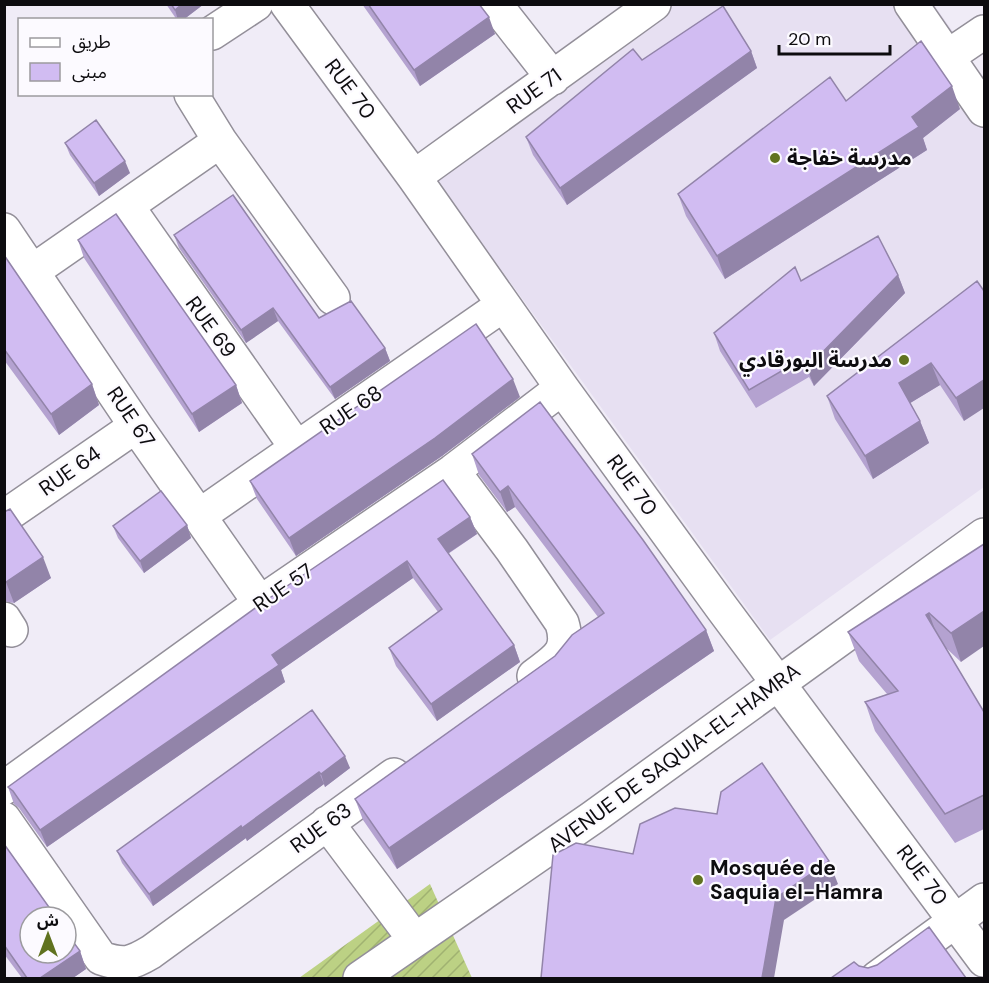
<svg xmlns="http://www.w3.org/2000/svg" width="989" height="983" font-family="'DM Sans','Noto Sans Arabic',sans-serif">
<defs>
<pattern id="garden-furrows" width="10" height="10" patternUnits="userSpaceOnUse" patternTransform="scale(1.5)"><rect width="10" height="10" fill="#bcd184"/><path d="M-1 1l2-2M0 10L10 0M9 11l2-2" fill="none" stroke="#a0b271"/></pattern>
</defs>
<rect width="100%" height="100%" fill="#f0ecf7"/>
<!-- built -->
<path fill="#e7e0f2" d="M631,5H934L959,40L984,81V487L770,640L420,158Z"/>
<!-- garden -->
<path fill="url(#garden-furrows)" d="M430,884L472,978H299Z"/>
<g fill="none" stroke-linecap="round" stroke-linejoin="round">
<defs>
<path id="minor" d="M287,4L414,177L562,388L722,608L984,960
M495,4L553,78
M911,4L984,110
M212,33L256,4
M947,57L984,32
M191,94L220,141L333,298
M414,177L654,4
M127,206L296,447
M4,230L136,426L260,603
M33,271L220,141
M453,471L512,550L562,623C571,653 556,659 534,676
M199,516L503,305
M4,517L136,426
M4,619L11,630
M4,788L260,603L453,471L562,388
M4,819L101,958C124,966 131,964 151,952L394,775
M327,823L415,940
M360,978L592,818L984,535
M877,978L984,900"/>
</defs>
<!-- minor casing -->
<use href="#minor" stroke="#938f99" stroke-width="36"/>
<!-- minor -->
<use href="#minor" stroke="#fff" stroke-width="33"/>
</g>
<!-- wall -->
<path fill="#b4a2d0" d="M166,4H204L183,20H177Z
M362,4H478L495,34L420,86Z
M751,51L757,68L567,205L533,155L526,137Z
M846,101L960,109L923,138L927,150L725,279L686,216L678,194Z
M65,143L130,173L99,196L70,155Z
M174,235L319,318L385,348L390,361L335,399L278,321L246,343L179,248Z
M78,240L236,385L242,403L199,432L84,258Z
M4,255L92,384L99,405L59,435L4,360Z
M898,275L905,293L814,386L809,377L756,408L720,351L714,333L801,281Z
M977,281L964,421L940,385L910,403L920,421L929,443L873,479L835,419L827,396Z
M520,397L442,456L296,556L257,499L250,481Z
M472,454L706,630L714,651L397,869L363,820L355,799L555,656L598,617L515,507L507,512L479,475Z
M4,512L51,578L14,603L4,601Z
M470,517L477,534L448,554L514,645L520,662L437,721L396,666L389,648L438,612L413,578L281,670L285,682L47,847L19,808L14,804L8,787Z
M187,525L191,538L144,573L118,538L113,526Z
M984,544L961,662L945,647L984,712V829L955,843L875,731L865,702L887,694L859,661L848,632Z
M312,710L350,768L325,787L324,784L247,841L246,838L153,906L122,863L117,851Z
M4,844L80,951L86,969L73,978H22L4,954Z"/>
<!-- shaded-wall -->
<path fill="#9284a9" d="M182,4H204L183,20H178L175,10Z
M489,17L495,34L420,86L414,70Z
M751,51L757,68L567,205L560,188Z
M952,86L960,109L923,138L927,150L725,279L717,256L912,117Z
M125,161L130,173L99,196L94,183Z
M898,275L905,293L814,386L807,368Z
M273,308L278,321L246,343L241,330Z
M385,348L390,361L335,399L330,387Z
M931,363L940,385L907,405L899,383Z
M513,379L520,397L442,456L296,556L289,538Z
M984,380V408L964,421L956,398Z
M92,384L99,405L59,435L51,414Z
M236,385L242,403L199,432L192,414Z
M920,421L929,443L873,479L865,456Z
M508,486L515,507L507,512L500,492Z
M470,517L477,534L444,556L438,539Z
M187,525L191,538L144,573L140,561Z
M43,557L51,578L14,603L6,582Z
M407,561L413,578L281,670L285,682L47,847L40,830L272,655Z
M984,611V646L961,662L951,633Z
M929,613L939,641L926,615Z
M706,630L714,651L397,869L389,848Z
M514,645L520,662L437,721L431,704Z
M345,756L350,768L325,787L321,774Z
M319,772L324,784L247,841L242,828Z
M241,826L246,838L153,906L149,894Z
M829,861L838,884L784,920L774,978H762L776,898Z
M80,951L86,969L73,978H40Z"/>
<!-- building -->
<path fill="#d1bcf2" stroke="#9284a9" stroke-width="1.5" d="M171,4H182L175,10Z
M368,4H479L489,17L414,70Z
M723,6L751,51L560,188L526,137L633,49L642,60Z
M921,41L952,86L912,117L919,127L717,256L678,194L830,77L846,101Z
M96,120L125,161L94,183L65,143Z
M233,195L319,318L351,301L385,348L330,387L273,308L241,330L174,235Z
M116,214L236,385L192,414L78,240Z
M878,236L898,275L807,368L802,359L749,390L714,333L795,267L801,281Z
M4,255L92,384L51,414L4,349Z
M977,281L984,291V380L956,398L931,363L899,383L920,421L865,456L827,396Z
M476,324L513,379L435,438L289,538L250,481Z
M540,402L643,540L706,630L389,848L355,799L555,656L572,635L604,613L508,486L500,492L472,454Z
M443,480L470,517L438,539L514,645L431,704L389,648L442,609L407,561L272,655L279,665L40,830L13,791L8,787L265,601Z
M161,491L187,525L140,561L113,526Z
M10,509L43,557L6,582H4V512Z
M984,544V611L951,633L929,613L926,615L984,712V795L945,814L865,702L898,691L848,632Z
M312,710L345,756L321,774L319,772L242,828L241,826L149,894L117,851Z
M762,763L829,861L776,898L762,978H541L553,855L576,843L633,854L640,824L675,808L717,814L721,792Z
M4,844L56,917H30V953H66V932L80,951L40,978H27L4,945Z
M929,927L966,978H831L854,962L859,966L868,968L877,965Z"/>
<!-- markers -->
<g fill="#607220" stroke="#fcfaff" stroke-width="2">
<circle cx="775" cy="158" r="6"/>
<circle cx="904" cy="360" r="6"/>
<circle cx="698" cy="880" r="6"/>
</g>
<g text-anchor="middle" stroke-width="4.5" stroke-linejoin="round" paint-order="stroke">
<!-- street labels -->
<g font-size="21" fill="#0d0c0f" stroke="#fcfaff">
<text transform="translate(350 89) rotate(53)" y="7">RUE 70</text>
<text transform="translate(534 91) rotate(-36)" y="7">RUE 71</text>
<text transform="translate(211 327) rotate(54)" y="7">RUE 69</text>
<text transform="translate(351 410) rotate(-34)" y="7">RUE 68</text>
<text transform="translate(131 417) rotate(56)" y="7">RUE 67</text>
<text transform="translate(70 471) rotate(-35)" y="7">RUE 64</text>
<text transform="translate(632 485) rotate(54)" y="7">RUE 70</text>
<text transform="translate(283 588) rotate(-35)" y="7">RUE 57</text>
<text transform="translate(674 758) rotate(-36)" y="7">AVENUE DE SAQUIA-EL-HAMRA</text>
<text transform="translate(321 828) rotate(-36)" y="7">RUE 63</text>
<text transform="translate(922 875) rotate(53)" y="7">RUE 70</text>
</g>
<!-- poi labels -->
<g font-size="21" font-weight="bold" fill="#0d0c0f" stroke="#fcfaff" text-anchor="start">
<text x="787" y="165">مدرسة خفاجة</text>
<text x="892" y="367" text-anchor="end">مدرسة البورقادي</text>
<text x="710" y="875">Mosquée de<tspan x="710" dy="24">Saquia el-Hamra</tspan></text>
</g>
</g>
<!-- border -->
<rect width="989" height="983" fill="none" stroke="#0d0c0f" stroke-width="12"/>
<!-- legend -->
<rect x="18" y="18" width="195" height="78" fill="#fcfaff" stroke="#9c9b9f" stroke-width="1.5"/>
<rect x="30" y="38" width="30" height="9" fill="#ffffff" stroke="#9c9b9f" stroke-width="1.5"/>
<text x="72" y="48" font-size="18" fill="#0d0c0f">طريق</text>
<rect x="30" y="63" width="30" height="18" fill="#d1bcf2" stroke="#9c9b9f" stroke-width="1.5"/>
<text x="72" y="78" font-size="18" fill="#0d0c0f">مبنى</text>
<!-- north arrow -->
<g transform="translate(48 935)"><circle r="28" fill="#fcfaff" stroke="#9c9b9f" stroke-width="1.5"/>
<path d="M0-4.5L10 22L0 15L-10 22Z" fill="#607220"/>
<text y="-9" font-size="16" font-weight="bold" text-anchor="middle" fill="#0d0c0f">ش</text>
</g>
<!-- scale -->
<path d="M779 45v9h111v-9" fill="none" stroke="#0d0c0f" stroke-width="3"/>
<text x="788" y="45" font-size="18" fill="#0d0c0f" stroke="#fcfaff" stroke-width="4.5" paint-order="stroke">20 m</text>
</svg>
